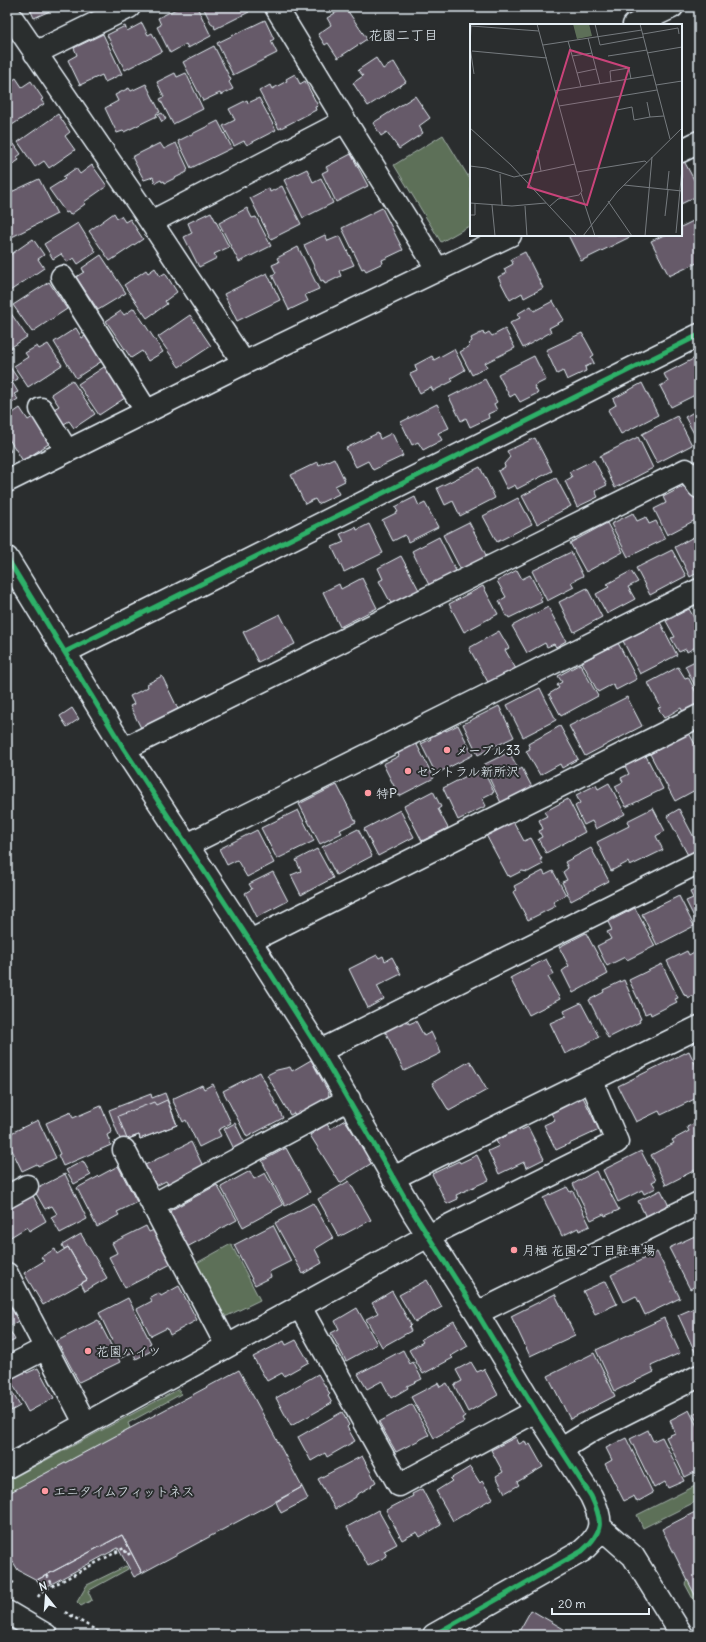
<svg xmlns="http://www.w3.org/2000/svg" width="706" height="1642" font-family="Delius,'Klee One',sans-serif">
<rect width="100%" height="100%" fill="#2a2d2e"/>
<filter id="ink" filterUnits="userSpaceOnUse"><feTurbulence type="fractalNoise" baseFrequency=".025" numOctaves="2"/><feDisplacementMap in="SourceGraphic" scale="8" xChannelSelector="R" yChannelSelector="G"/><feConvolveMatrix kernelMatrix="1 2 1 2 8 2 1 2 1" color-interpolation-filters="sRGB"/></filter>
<g filter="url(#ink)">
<!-- green -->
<path fill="#5d6f58" stroke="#a2b0a8" d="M443,135L471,181V225L441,242L394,165Z
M231,1244L260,1300L227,1316H220L193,1265Z
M179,1389L181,1394L128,1423L130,1428L7,1494V1481Z
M699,1484V1500L643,1528L637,1515Z
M126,1566L128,1569L88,1591L92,1600L81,1606L77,1602L87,1585Z
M688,1579L699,1601V1610L685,1584Z"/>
<!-- building -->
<path fill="#665a69" stroke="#e8f1f8" d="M29,7H52V10L34,18Z
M180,7H197L211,36L188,48L186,44L170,53L157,27L161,25L158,18Z
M203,7H246L249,12L215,29L214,25H212Z
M345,7L367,39L338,58L328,43L325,45L318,34L331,25L327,18Z
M265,20L274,39L271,41L277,53L233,75L217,43Z
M142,23L148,35L152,33L162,51L125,70L107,35L125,26L127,31Z
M103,34L122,74L105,82L102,75L80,85L68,60L77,55L74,48Z
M7,36L11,42L7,45Z
M214,46L231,80L229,82L233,89L221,95L220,93L203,101L183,62Z
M376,58L383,69L394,62L406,82L368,106L353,83L363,76L358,70Z
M175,73L177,77L186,73L203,109L173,124L160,99L164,97L157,82Z
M295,74L300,84L305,81L318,106L315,107L316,110L279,129L259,91L270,85L272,89L287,81L286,79Z
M16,78L22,87L31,81L43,99L41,100L44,104L9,127L7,124V84Z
M146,84L160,112L156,114L157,116L124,132L123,131L117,133L105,108L118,101L115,95L129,88L131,91Z
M415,96L430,118L419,126L423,133L399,149L387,132L381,136L373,123Z
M259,98L276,130L247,145L244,141L234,146L223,126L235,120L229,109L247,100L248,103Z
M162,113L166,119L162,122L158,115Z
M58,114L70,132L65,136L75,150L49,168L44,161L35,167L18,142Z
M218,121L232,148L191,168L178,141Z
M7,134L21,154L17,157L19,160L7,168Z
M160,143L164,149L176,143L188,169L187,170V172L165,183L164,181L162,182L161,180L155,183L153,177L144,180L132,157Z
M351,154L368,186L336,202L322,173L328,170L326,167Z
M684,161L699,189V195L681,204V162Z
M92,165L107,186L84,202L85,204L70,215L68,212L66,213L49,189L65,179L63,177L76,168L80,174Z
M307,169L313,182L321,178L333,203L303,218L284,180Z
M39,179L57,214L10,238L7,234V194Z
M282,186L301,224L271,239L250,198L269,188L270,192Z
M247,208L252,218L256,217L271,246L239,262L219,223Z
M382,208L403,250L382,260L383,263L366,271L364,268L362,269L342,228Z
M211,212L229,247L214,254L217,258L199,267L184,237L192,233L188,223Z
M114,213L117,218L121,216L125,222L130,219L143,239L110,261L89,231Z
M699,218V262L669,276L651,241L664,235H681V227Z
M78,223L96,252L78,264L74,258L67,262L61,254L53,259L44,244Z
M325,235L328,241L340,236L354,265L339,271L341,276L325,284L323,280L321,281L304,245Z
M568,235H634L581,261Z
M33,239L44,255L38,259L44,268L7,293V257Z
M298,247L319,289L305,295L308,301L289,310L272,275L276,273L272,265L279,262L277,258Z
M525,252L543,288L524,298L522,293L510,300L498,277L506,273L504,269L513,264L511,259Z
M101,255L126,293L98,310L76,277L84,272L82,268Z
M155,268L160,276L165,273L177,292L165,301L167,304L147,318L124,285L146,270L148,273Z
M267,273L280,300L237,321L224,294Z
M49,282L67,309L32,332L13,305Z
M553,301L564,320L549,328L551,332L523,348L510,323L520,318L517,314L531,306L534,311Z
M134,308L163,352L148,361L142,351L131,358L106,321L121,311L124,315Z
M7,309H8L27,337L7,350Z
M190,315L211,346L179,367L158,337Z
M76,328L82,338L85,336L102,361L76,378L54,342Z
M505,329L515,348L485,363L487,367L472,375L460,352L470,346L468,344L472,341L471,338L483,332L484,335L489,332L492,336Z
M582,333L594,355L591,357L594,363L585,367L586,371L567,380L563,371L557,374L546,350Z
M48,344L62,365L28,387L14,366L28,357L25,353L37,346L39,349Z
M454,349L465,370L451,378L453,381L433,391L431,387L420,393L410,374L417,371L415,365L432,356L434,360Z
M534,356L546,380L534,386L538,393L520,402L515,394L510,397L498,374Z
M697,357L699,361V393L671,407L660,386L668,382L664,374Z
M107,365L128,396L99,415L78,384Z
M10,367L18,379L12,382L18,392L14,394L18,399L7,406V369Z
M485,379L497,402L494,404L497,410L488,414L489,418L470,427L466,418L461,421L449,397Z
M72,380L95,414L74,428L69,421L64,424L54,409L59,406L51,394Z
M642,383L658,415L621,434L608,410L616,405L613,399Z
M437,404L449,428L438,433L442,440L423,450L418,442L412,445L401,422Z
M20,408L28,420L33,417L50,443L23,461L7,436V417Z
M699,409V443L685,417Z
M677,416L692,445L657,463L642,434Z
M378,433L380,439L392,433L403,456L373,470L368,461L356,467L346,448Z
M638,437L653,468L615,488L600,456Z
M535,438L552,471L517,489L515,485L507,489L498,471L505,467L504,464L510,457L507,451Z
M7,445L11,451L7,454Z
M334,458L345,481L335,486L339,494L318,504L315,499L305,504L291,475L318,462L319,465Z
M594,460L607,485L595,491L598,497L577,507L565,481L572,477L569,472Z
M480,467L495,498L460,516L453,501L445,505L437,488Z
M556,478L571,506L537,524L522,496Z
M688,484L694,490L699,498V518L667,535L654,509L666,503L663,497Z
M415,497L419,506L425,503L438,527L408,542L405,535L393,541L382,520L398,512L395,507Z
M518,498L532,524L497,542L483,516Z
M633,513L637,521L646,517L649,524L656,521L665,539L628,557L611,524Z
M469,522L487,557L461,570L443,535Z
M607,523L623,552L586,572L570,543Z
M369,524L383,553L344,572L332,547L344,542L340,534L356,527L357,530Z
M699,534V572L690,577L675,547Z
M439,537L457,573L430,587L412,551Z
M672,550L686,576L650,595L636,568Z
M571,552L583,576L571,582L574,587L547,601L532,571Z
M401,556L420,592L393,607L379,581L383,579L378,568Z
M517,570L522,579L530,575L542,598L540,599L542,602L509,618L508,616H506L499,601L506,597L497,581Z
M631,571L638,582L628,587L635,599L607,614L596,594L609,587L607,584Z
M362,578L377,608L340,627L323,592L339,584L341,589Z
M483,586L498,614L464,632L449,604Z
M587,588L602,617L574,632L559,602Z
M548,607L566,641L556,647L554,644L547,647L545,643L527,653L512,626Z
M689,609L696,621L699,620V645L687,652L686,649L679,652L671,638L675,637L666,621Z
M280,614L295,644L258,662L243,632Z
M660,622L677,655L640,674L623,641Z
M499,631L509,648L505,650L516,669L489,684L469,648Z
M618,643L637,679L616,690L613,684L598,692L582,662Z
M699,659V689L697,690L685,666Z
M580,664L598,696L561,716L549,694L559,688L557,685L562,682L558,676Z
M678,667L685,678L688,677L699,698V703L683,712L681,708L664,718L658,708L661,707L648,683Z
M162,676L178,709L161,718L162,720L142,730L130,706L134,704L130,696L148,687L147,684Z
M540,688L556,720L523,737L507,705Z
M627,697L642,726L585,756L569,726Z
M499,706L514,737L478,755L463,724Z
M72,708L79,719L67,727L60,716Z
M458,725L473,755L436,774L421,744L431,739L429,736L444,728L446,731Z
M560,726L578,759L562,768L560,764L540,775L526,751L530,749L528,744Z
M689,733L699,752V788L675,801L650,754Z
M416,743L434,778L399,796L383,764L399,756L398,753Z
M509,752L519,770L522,768L532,787L501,803L483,765Z
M646,756L663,789L626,807L615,786L623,782L621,778L629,774L625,766Z
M482,768L494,792L482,798L486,806L458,820L443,788Z
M609,783L625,814L596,829L592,821L584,825L575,806L580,803L576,795L596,785L598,789Z
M337,785L356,822L340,830L342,833L320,844L299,804Z
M433,791L441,807L438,809L448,828L422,841L404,806Z
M568,799L585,832L546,853L538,839L542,837L539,831L543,829L539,820L547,816L544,812Z
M653,808L665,831L656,836L663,850L630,866L628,862L611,871L597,842L629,826L627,821Z
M679,809L699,847V851L689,857L667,816Z
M298,810L314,841L277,859L261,828Z
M400,810L414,837L378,856L364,829Z
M513,821L524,841L531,838L542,859H540L543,864L528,872L522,871L510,877L509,875L508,876L486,835Z
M358,829L372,856L336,875L322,847Z
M257,830L274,863L247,877L237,860L227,865L219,849Z
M591,848L609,881L571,901L562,882L567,880L563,872L568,868L565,862Z
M317,849L333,878L301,895L291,875L301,871L296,860Z
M543,871L545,875L553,871L566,895L553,902L556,906L528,920L513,892L516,890L514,886Z
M273,872L288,901L257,917L245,893L252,889L249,884Z
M699,888V927L686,901L693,898L690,892Z
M679,896L694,926L657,945L642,914Z
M635,908L655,946L627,960L625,957L607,966L597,946L611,939L607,932L612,930L608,922Z
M586,933L608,974L573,993L562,971L569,966L559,947Z
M699,949V992L688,998L686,995L685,996L667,961L687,951L689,955Z
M377,955L379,958L383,956L385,961L392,957L401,974L377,986L384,999L368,1008L349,969Z
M546,959L554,974L548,977L560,999L529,1015L510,978Z
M662,964L678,998L675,999L677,1002L651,1015L650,1012L645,1014L629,980Z
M624,980L641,1019L639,1020L640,1022L608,1038L589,1000L604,992L603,990Z
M581,1003L599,1037L565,1054L550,1023L566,1016L564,1011Z
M407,1020L409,1024L416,1021L424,1036L431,1032L441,1053L404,1071L385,1031Z
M689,1051L699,1072V1097L661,1115L659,1111L636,1122L618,1086Z
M311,1060L329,1093L328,1099L296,1117L294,1113L290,1115L267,1075L277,1070L290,1067L292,1071Z
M470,1061L487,1090L449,1111L432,1083Z
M260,1072L283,1118L247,1137L223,1091Z
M213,1084L231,1123L218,1130L221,1136L199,1147L186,1120L183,1122L172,1099L202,1085L204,1089Z
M165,1093L177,1125L140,1139L139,1135L121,1142L109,1110L151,1094L152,1098Z
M583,1097L599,1130L556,1150L544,1125L555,1120L551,1113Z
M167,1100L177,1125L140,1139L139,1135L127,1139L118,1116L154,1102L156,1105Z
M101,1106L112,1132L107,1135L111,1145L63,1166L58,1155L60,1154L46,1123L71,1112L73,1118Z
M38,1120L56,1158L38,1166L37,1164L22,1171L12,1150L8,1152L7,1150V1135Z
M345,1120L372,1163L340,1183L310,1135L327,1124L330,1129Z
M699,1121V1168L666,1185L651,1155L674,1143L672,1140L689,1131L687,1127Z
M235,1123L245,1144L234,1149L224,1129Z
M528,1127L544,1159L526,1168L524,1162L499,1174L488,1151L499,1146L495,1139L517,1128L519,1131Z
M191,1142L203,1166L168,1184L166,1181L156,1186L145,1165Z
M286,1148L310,1192L285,1206L262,1161Z
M641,1151L656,1180L652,1182L656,1188L644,1194L642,1190L618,1202L603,1170Z
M477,1155L489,1180L456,1195L458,1199L447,1204L432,1174L459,1161L460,1163Z
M83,1161L91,1175L74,1184L66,1170Z
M118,1166L137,1202L117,1212L119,1215L97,1227L77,1188Z
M250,1171L254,1179L265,1173L283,1205L243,1227L221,1187Z
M596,1171L600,1180L603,1179L619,1210L605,1216L604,1214L591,1220L573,1184Z
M65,1174L87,1219L60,1233L51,1217L57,1214L52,1206L45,1209L34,1190Z
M349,1181L371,1220L339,1237L318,1199Z
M217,1185L237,1220L187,1247L169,1215L171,1210Z
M567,1187L570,1192L573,1191L590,1226L579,1231L578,1228L562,1236L543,1198Z
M661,1190L671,1210L648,1221L638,1201Z
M31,1192L46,1221L29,1231L27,1227L9,1238L7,1234V1205Z
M313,1203L333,1238L315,1249L322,1263L303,1274L275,1223Z
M273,1225L291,1261L269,1272L271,1277L255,1285L234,1245Z
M146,1226L149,1232L154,1230L171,1264L125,1288L109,1257L117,1253L112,1243Z
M81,1234L107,1278L85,1291L81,1283L87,1280L68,1247L64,1249L62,1245Z
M699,1234V1284L690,1289L669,1248Z
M68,1247L87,1280L43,1305L24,1273L44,1261L41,1257L55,1249L57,1254Z
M657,1252L680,1298L645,1315L636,1296L624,1302L611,1275Z
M427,1280L442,1307L415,1322L399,1295Z
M606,1281L617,1304L595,1314L583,1291Z
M179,1286L197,1320L170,1335L167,1328L151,1336L137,1309L152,1301L150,1297L159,1293L161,1296Z
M392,1291L411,1325L409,1327L411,1331L382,1347L366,1319L378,1313L372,1303Z
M555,1294L575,1335L530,1356L511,1316Z
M9,1298L20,1320L8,1327L15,1340L7,1344V1299Z
M128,1298L151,1343L149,1344L153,1350L136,1359L133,1352L121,1358L99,1313Z
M699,1306V1352L696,1354L678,1315Z
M357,1308L377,1344L346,1361L331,1333L339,1329L335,1321Z
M664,1318L680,1353L651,1366L654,1372L615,1391L596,1350Z
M98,1320L120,1362L79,1382L57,1341Z
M454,1321L468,1346L451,1356L453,1358L423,1374L409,1350L423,1342L421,1339Z
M296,1340L309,1362L284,1376L282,1373L267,1381L253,1357L284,1341L286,1345Z
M403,1350L410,1364L413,1362L422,1379L407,1386L408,1388L391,1398L382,1381L367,1389L358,1374Z
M594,1353L615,1396L570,1419L548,1376Z
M471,1362L477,1372L484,1369L498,1395L468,1412L454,1385L462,1381L456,1370Z
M38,1368L54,1398L28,1412L10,1379L26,1371L27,1373Z
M239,1370L302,1487L142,1573L122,1535L37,1580L18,1570L7,1552V1494Z
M318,1374L330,1394L328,1396L332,1403L291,1426L276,1398Z
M7,1383L20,1406L7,1413Z
M438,1383L440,1387L447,1383L465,1416L462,1418L464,1422L434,1438L411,1397Z
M412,1404L429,1435L396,1452L379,1422Z
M689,1410L699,1430V1470L685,1477L666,1437L675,1433L670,1420Z
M699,1411V1425L693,1414Z
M342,1412L349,1425L347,1427L355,1441L327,1457L325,1453L311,1461L298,1437Z
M648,1430L653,1441L662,1437L684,1481L668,1488L665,1482L654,1488L630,1439Z
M516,1437L519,1444L525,1441L527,1446L530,1444L543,1467L517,1482L519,1485L505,1493L496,1476L503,1472L491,1450Z
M626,1438L653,1493L637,1502L634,1496L624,1501L605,1464L612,1460L606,1448Z
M362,1456L376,1482L371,1485L372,1486L356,1495V1497L335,1509L318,1479Z
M470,1467L480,1483L482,1481L493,1498L453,1521L436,1491L452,1481L450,1479Z
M302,1487L308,1499L281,1513L276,1502Z
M422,1489L441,1525L420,1537L417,1532L402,1540L386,1510L413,1496L412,1494Z
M378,1510L397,1544L384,1551L387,1556L368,1566L347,1527Z
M699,1510V1603L662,1529Z
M122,1535L142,1573L134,1577L118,1548L42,1589L37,1580Z
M531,1610L574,1635H517Z
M647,1631L654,1635H645Z"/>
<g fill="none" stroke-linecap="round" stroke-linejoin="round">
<defs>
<path id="minor" d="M276,7L345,121L438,270
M7,11L151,222L244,363
M634,25L672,7
M35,53L129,7
M681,151L699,142
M151,222L345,121
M62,277L147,412
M41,409L67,451
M7,481L244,363L510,235
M7,558L124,749L250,941L320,1051L413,1212L477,1313L536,1411L591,1496C603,1521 604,1532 582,1551L434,1635
M65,652L699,335
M124,749L686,470L699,487
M187,845L699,590
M250,941L699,716
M320,1051L699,862
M124,1150L227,1346
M393,1178L699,1027
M7,1197L27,1186
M153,1205L349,1099
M7,1274L85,1423
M300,1307L399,1485L536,1411
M477,1313L699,1203
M7,1368L46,1348
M560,1450L594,1429L699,1376
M7,1467L428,1236L617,1142L591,1080
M599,1526L633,1556L682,1635
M7,1612L46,1635"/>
</defs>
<!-- minor casing -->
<use href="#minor" stroke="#e8f1f8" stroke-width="25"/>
<!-- path -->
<path stroke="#e8f1f8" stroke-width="2.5" stroke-dasharray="3 3" stroke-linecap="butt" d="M47,1575L53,1586
M7,1579L14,1583
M38,1597L41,1592L124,1548L127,1555L131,1553
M65,1612L104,1635"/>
<!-- minor -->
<use href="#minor" stroke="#2a2d2e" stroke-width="22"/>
<defs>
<path id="cycleway" d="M7,558L124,749L250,941L320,1051L413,1212L477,1313L536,1411L591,1496C603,1521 604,1532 582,1551L434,1635
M65,652L699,335"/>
</defs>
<!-- cycleway casing -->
<use href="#cycleway" stroke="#2a2d2e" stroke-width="8"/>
<!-- cycleway -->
<use href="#cycleway" stroke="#2db169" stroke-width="5"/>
</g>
</g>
<!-- markers -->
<g fill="#ff9aa2" stroke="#2a2d2e" stroke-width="1.5">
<circle cx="447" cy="750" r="4"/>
<circle cx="408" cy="771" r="4"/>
<circle cx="368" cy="793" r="4"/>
<circle cx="514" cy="1250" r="4"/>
<circle cx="88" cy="1351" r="4"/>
<circle cx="45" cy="1491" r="4"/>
</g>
<g text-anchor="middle" stroke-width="4" stroke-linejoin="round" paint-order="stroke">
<!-- poi labels -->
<g font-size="13" fill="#e8f1f8" stroke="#2a2d2e" text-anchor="start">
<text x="455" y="755">メープル33</text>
<text x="416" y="776">セントラル新所沢</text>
<text x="376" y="798">特P</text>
<text x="522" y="1255">月極 花園２丁目駐車場</text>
<text x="96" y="1356">花園ハイツ</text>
<text x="53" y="1496">エニタイムフィットネス</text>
</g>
<!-- neighbourhood labels -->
<g font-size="14" fill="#e8f1f8" stroke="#2a2d2e">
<text x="403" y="40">花園二丁目</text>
</g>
</g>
<!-- overview -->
<g transform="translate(470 24)">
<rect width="212" height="212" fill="#2a2d2e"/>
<path d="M103,0H119L122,12L107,15Z" fill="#5d6f58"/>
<path fill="none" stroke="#767b7f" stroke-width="1" d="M67,0L112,167L109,171L88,175L80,182M125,0L130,21L174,13M170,0L200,115M173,10L208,4L209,10M118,14L130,60M98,17L111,63M73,21L172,6M2,27L77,34M177,29L212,23M102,32L122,29M138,32L177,26M107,49L126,45M4,50L0,23L1,2L69,7M141,58L140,47L159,44L161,55M186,61L212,57M85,67L183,51M89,82L187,66M147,86L162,83L164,96L180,93L177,78M180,93L194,92M0,104L41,141L107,212M67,126L71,147M0,142L16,144L44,153L105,140M107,148L175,137L177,139M30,150L32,181M154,161L212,167M197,166L199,147M111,169L125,212M138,177L162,212M0,179L42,182L76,179M22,181L25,212M55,182L57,212M0,191H5V179M195,192L198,166M206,209L212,144M113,212L147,168L212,104M175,212L182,133"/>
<path fill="#ca437a" fill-opacity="0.15" stroke="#ca437a" stroke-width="2" d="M100,26L159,44L117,181L58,163Z"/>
<rect width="212" height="212" fill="none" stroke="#e8f1f8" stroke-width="2"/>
</g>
<!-- margin -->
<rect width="706" height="1642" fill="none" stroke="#2a2d2e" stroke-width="24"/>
<rect x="12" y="12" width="682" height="1618" fill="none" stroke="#e8f1f8" stroke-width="1.5" filter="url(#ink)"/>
<!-- north arrow -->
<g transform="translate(46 1596) rotate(343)" stroke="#2a2d2e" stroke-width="3" paint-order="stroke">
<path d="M0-3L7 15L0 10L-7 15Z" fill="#e8f1f8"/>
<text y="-6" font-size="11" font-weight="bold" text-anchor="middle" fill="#e8f1f8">N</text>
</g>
<!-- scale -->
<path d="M552 1608v6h97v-6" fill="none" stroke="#e8f1f8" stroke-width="2"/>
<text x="558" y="1608" font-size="12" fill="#e8f1f8" stroke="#2a2d2e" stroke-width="3" paint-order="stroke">20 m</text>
</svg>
